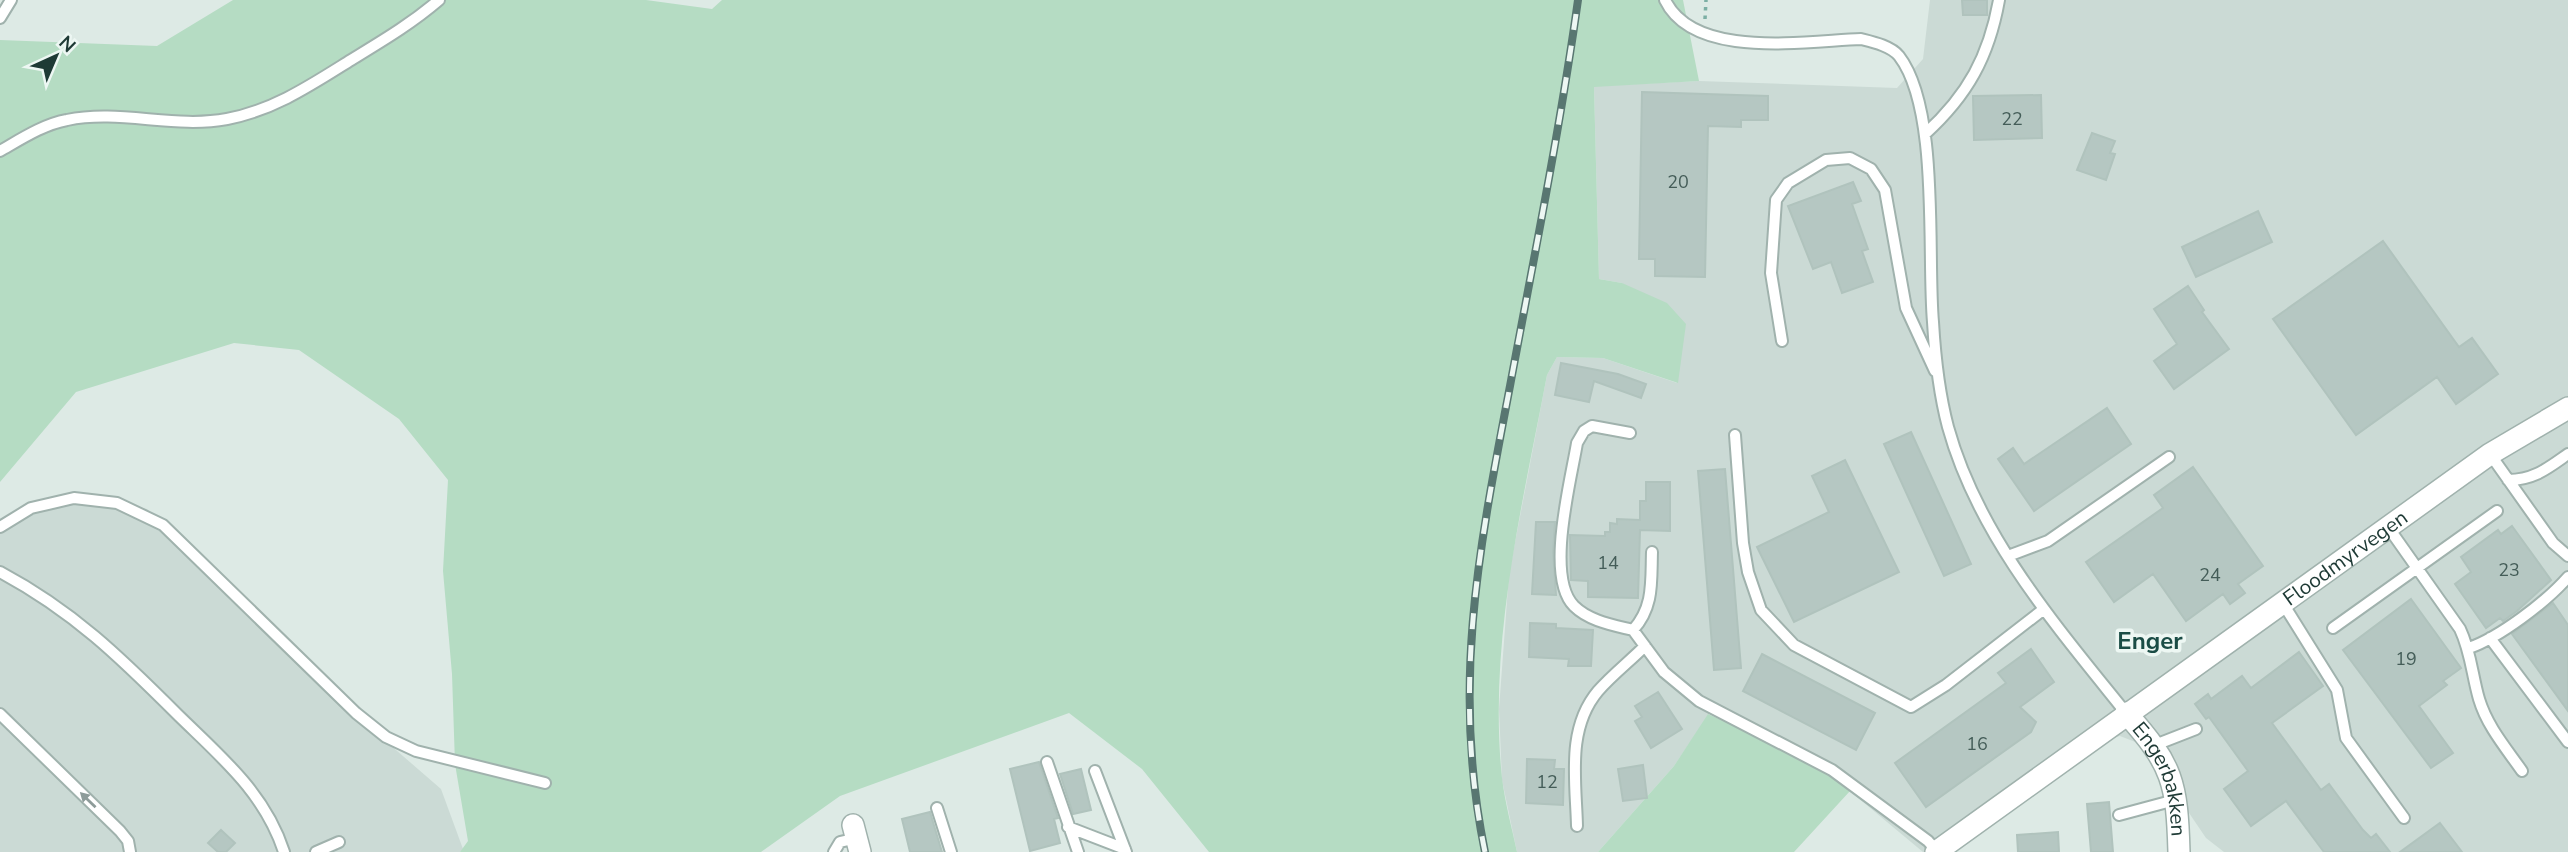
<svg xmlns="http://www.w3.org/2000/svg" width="2568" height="852" font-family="'Nunito Sans',sans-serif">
<rect width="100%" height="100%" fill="#ddeae5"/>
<!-- built -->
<path fill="#cbdad5" d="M1930,0H2568V852H2224L2206,838L2143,745L2120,736L2105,740L1946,852H1923L1815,762L1709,714L1674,766L1598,852H1517L1502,780L1499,709L1509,574L1547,375L1557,357L1603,358L1677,383L1622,283L1599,279L1594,86L1699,81L1897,88L1923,59Z
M83,496L147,509L329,692L441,789L463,849L460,852H0V528L23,509Z"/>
<!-- green -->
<path fill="#b5dcc3" d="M233,0H646L712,9L722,0H1683L1699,81L1594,87L1599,279L1622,283L1667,303L1686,324L1678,383L1603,358L1557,357L1547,375C1522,507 1488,643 1502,778C1505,803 1512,828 1517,852H1209L1142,769L1069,713L840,796L761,852H460L468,841L455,764L452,674L443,571L448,480L399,419L299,350L234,343L76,392L0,482V40L157,46Z
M1708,714L1815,762L1850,791L1794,852H1598L1674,766Z"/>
<!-- building -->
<path fill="#b5c7c2" stroke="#b0c3bd" stroke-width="2" d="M1962,0H1987V15H1963Z
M1642,92L1768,96V120H1741V127L1708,126L1705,277L1655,276V259H1639Z
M2041,95L2042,138L1974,140L1973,96Z
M2092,133L2115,141L2110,153L2115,154L2106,180L2077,170Z
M1853,182L1861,201L1852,204L1868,249L1862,251L1873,282L1842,293L1831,262L1813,269L1788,206Z
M2258,211L2272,242L2196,277L2182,247Z
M2383,241L2459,347L2472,338L2498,374L2456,404L2437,377L2356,435L2273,319Z
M2188,286L2204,310L2202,312L2229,349L2174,389L2154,361L2177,344L2154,309Z
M1561,363L1618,374L1646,384L1641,398L1594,381L1589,402L1555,395Z
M2107,408L2131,444L2034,511L1998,459L2013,448L2024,464Z
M1911,432L1971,564L1944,576L1884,444Z
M1845,460L1899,572L1794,622L1757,547L1829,512L1812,476Z
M2193,467L2263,566L2238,584L2245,593L2230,604L2223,594L2186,621L2153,574L2114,602L2086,562L2163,508L2154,495Z
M1725,469L1741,668L1714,670L1698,471Z
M1646,482H1670V531L1640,530L1638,598L1588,597V581L1571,580L1570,535L1605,536V532H1610V523L1617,524V519L1640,520V501H1646Z
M1536,522H1555L1553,552L1556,595L1532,594Z
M2512,526L2551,580L2517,611L2503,621L2500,618L2486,628L2455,584L2471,572L2461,557L2498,530L2501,534Z
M2411,599L2461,668L2443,681L2447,685L2419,706L2453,753L2431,768L2343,650Z
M2553,603L2568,625V711L2512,634Z
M1530,623L1556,624V628L1593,630L1591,666H1568L1569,659L1529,657Z
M2031,649L2054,682L2020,707L2036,722L2031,732L1926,807L1895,763L2006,683L1998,673Z
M2299,652L2323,686L2272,723L2321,790L2329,784L2363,830L2371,838L2376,834L2390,852H2324L2286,801L2251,826L2224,789L2248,771L2209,717L2206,719L2195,704L2208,694L2211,699L2242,676L2251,688Z
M1762,654L1875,713L1856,750L1743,691Z
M1658,692L1682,729L1651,748L1635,721L1642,717L1635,706Z
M1527,759L1555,760L1554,769H1564L1563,805L1526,803Z
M1039,762L1058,818L1054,819L1060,843L1030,851L1010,769Z
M1643,765L1647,798L1623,801L1618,769Z
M1081,769L1091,810L1073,814L1060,774Z
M2109,802L2113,852H2091L2087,804Z
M930,812L942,852H910L902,819Z
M2440,823L2462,852H2400Z
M221,830L235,843L226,852H218L208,843Z
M2058,832L2059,852H2018L2017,835Z"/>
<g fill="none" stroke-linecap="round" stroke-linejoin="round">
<defs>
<path id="lane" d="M1665,0C1694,60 1805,41 1861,39C1873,42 1891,46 1899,56C1940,109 1927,255 1933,322C1935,356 1939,393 1948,427C1978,536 2057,627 2126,713
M0,18L11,0
M1925,134C1968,95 1989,56 1999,0
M0,151C21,139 44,124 67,120C120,109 174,129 227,119C274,110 311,85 351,60C382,41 411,24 439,0
M1782,341L1771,273L1776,200L1788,183L1826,160L1850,158L1871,169L1885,190L1906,308L1935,371
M1630,433L1592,426L1584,431L1577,443C1571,480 1545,577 1574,606C1589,621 1613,625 1633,630C1654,607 1651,582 1652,552
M1735,435L1743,543L1748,572L1761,610L1794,645L1911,707L1946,685L2044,609
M2490,454L2553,543L2568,556
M2508,480C2534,480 2548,468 2568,454
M0,527L31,508L74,498L117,503L163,525L356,713L386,737L416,751L545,783
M2388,527L2460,629C2471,652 2472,675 2479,699C2487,726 2506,748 2522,771
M2008,556L2048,541L2169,457
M0,572C73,611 120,657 178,715C221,757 265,793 284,852
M2282,602L2337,690L2346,738L2404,818
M2333,628L2497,511
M1633,630L1664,672L1699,701L1832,770L1928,841L1937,851
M2490,638L2568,742
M2469,648C2500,637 2546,602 2568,577
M0,714L120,831L128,841L130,852
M2155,745L2196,729
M1047,762L1078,852
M1095,771L1126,852
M937,808L951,852
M2119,815L2175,800
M1577,826C1576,781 1566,729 1598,691C1612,675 1630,661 1645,646
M1068,827L1125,849
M316,852L339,842
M834,852L840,842L857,838"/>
<g id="street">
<path id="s1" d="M2126,713C2173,765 2177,783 2179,852"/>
<path d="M853,825L860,852"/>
<path id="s2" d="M1936,852L2490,454L2568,408"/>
</g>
</defs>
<!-- lane casing -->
<use href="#lane" stroke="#a0b2ad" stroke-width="14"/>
<!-- street casing -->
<use href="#street" stroke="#a0b2ad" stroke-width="24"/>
<!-- path -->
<path stroke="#7cafa4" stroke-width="3.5" stroke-dasharray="3.5 5" stroke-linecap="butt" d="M1705,19L1706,0"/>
<!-- lane -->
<use href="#lane" stroke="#fff" stroke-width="10"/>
<!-- street -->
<use href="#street" stroke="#fff" stroke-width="21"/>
<defs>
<path id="rail" d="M1485,852C1451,687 1479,548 1510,386C1534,257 1560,129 1578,0"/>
</defs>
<!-- rail casing -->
<use href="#rail" stroke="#587671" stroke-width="8"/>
<!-- rail -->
<use href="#rail" stroke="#edf7f3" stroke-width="5" stroke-dasharray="16" stroke-linecap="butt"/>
</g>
<!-- one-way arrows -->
<defs><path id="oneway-solid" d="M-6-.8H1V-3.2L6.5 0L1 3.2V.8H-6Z" transform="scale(1.75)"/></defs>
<use fill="#8e9c9a" href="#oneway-solid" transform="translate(88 800) rotate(-136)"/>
<g text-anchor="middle" stroke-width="7" stroke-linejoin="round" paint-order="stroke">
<!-- number labels -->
<g font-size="18" fill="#445d58">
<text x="2012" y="125">22</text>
<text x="1678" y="188">20</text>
<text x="1608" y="569">14</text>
<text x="2509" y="576">23</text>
<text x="2210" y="581">24</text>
<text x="2406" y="665">19</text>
<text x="1977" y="750">16</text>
<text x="1547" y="788">12</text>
</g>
<!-- street labels -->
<g font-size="21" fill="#1e3a35" stroke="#edf7f3">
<text dy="7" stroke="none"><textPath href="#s2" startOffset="504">Floodmyrvegen</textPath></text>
<text dy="7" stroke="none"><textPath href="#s1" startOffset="77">Engerbakken</textPath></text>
</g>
<!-- quarter labels -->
<g font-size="24" font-weight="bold" fill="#1a4c45" stroke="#edf7f3">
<text x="2150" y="649">Enger</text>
</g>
</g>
<!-- north arrow -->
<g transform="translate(56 56) rotate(44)" stroke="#edf7f3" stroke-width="5" paint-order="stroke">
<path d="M0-5L12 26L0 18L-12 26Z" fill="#1e3a35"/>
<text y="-10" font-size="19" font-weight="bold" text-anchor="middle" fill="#1e3a35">N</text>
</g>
</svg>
